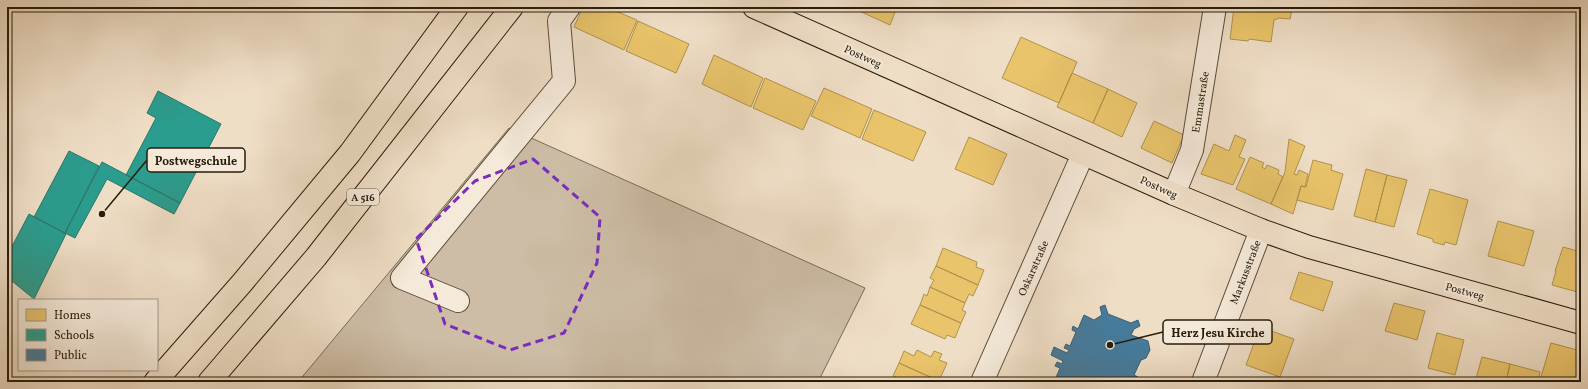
<svg xmlns="http://www.w3.org/2000/svg" width="1588" height="389" font-family="Vollkorn,serif">
<rect width="100%" height="100%" fill="#efdec6"/>
<filter id="stains"><feTurbulence type="fractalNoise" baseFrequency=".005" numOctaves="4"/><feColorMatrix values="0 0 0 0 .2 0 0 0 0 .09 0 0 0 0 .02 0 0 0 .5 -.17"/></filter>
<radialGradient id="worn" r=".72"><stop offset=".6" stop-color="#630" stop-opacity="0"/><stop offset="1" stop-color="#630" stop-opacity=".3"/></radialGradient>
<!-- green -->
<path fill="#cdbda6" stroke="#7a6c58" d="M509,128L865,288L818,382H298Z"/>
<!-- homes -->
<path fill="#e9c46a" stroke="#af924e" d="M583,7H606L637,20L624,50L574,27Z
M856,7H897L890,25L855,9Z
M1234,7H1279L1292,9L1290,19L1279,18L1274,20L1271,42L1249,39L1248,41L1230,39Z
M638,21L689,44L676,73L626,51Z
M1021,37L1077,62L1059,103L1002,78Z
M714,55L763,78L751,107L702,84Z
M1072,73L1108,89L1093,123L1057,107Z
M765,78L816,101L803,130L753,108Z
M824,88L872,109L860,138L811,116Z
M1108,89L1137,103L1122,137L1093,123Z
M874,110L926,132L913,161L862,139Z
M1154,121L1184,135L1172,163L1141,148Z
M1235,135L1246,140L1239,157L1245,159L1233,185L1201,174L1214,144L1229,151Z
M969,137L1007,154L993,185L955,169Z
M1289,139L1305,146L1294,174L1297,175L1299,170L1308,174L1305,187L1301,186L1293,214L1271,204L1285,172Z
M1250,157L1264,163L1262,167L1265,169L1267,165L1279,170L1278,174L1283,177L1271,204L1236,189Z
M1313,160L1332,165L1331,170L1343,174L1333,210L1297,200L1301,186L1306,187Z
M1366,169L1387,175L1375,222L1354,216Z
M1387,175L1407,180L1394,227L1375,222Z
M1430,189L1468,200L1456,245L1445,242L1444,245L1433,242V239L1417,234Z
M1498,221L1534,231L1524,266L1488,256Z
M1563,247L1581,252V293L1552,285L1556,271H1555Z
M943,248L977,262L976,267L984,270L978,285L936,266Z
M936,266L978,285L973,296L969,294L965,303L930,287L934,280L930,278Z
M1299,272L1333,282L1323,311L1290,299Z
M930,287L965,303L962,310L966,312L961,323L920,305L924,294L927,296Z
M1394,303L1425,311L1417,340L1385,331Z
M920,305L961,323L955,338L947,335L945,339L911,324Z
M1260,327L1294,339L1280,377L1246,365Z
M1437,333L1464,340L1455,375L1428,368Z
M1551,343L1581,351V382H1558L1541,377Z
M917,350L931,357L934,351L942,354L939,360L947,363L939,381L899,363L904,351L914,356Z
M1482,357L1510,364L1506,382H1475Z
M899,363L939,381V382H902L903,381L893,376Z
M1510,364L1540,372L1538,382H1506Z"/>
<!-- schools -->
<path fill="#2a9d8f" stroke="#297667" d="M158,91L221,124L180,203L126,175L156,118L147,113Z
M69,151L99,166L65,233L34,217Z
M102,162L180,203L174,214L107,179L75,238L65,233Z
M29,214L66,234L34,299L7,277V256Z"/>
<!-- public -->
<path fill="#457b9d" stroke="#3c5e71" d="M1105,305L1108,314L1131,323L1138,320L1140,326L1134,329L1131,335L1148,341L1150,350L1146,358L1141,360L1134,375L1138,377L1137,381L1132,379L1130,382H1048L1049,380L1054,382L1060,368L1055,366L1057,362L1062,364L1063,361L1051,355L1054,347L1067,353L1069,350L1064,348L1066,344L1070,346L1076,332L1072,330L1073,326L1078,329L1084,315L1094,320L1102,315L1100,307Z"/>
<g fill="none" stroke-linecap="round" stroke-linejoin="round">
<defs>
<path id="minor" d="M1174,194L1192,150L1215,7
M458,301L402,278L564,81L559,21L569,7
M982,382L1083,154
M1203,382L1261,230"/>
<path id="major" d="M754,7L1174,194L1261,230L1309,247L1581,323"/>
<path id="highway" d="M155,382L242,283L350,153L457,7
M209,382L316,257L512,7"/>
</defs>
<!-- minor casing -->
<use href="#minor" stroke="#5a4c3a" stroke-width="24"/>
<!-- major casing -->
<use href="#major" stroke="#281c0b" stroke-width="24"/>
<!-- highway casing -->
<use href="#highway" stroke="#281c0b" stroke-width="24"/>
<!-- minor -->
<use href="#minor" stroke="#f5eada" stroke-width="22"/>
<!-- major -->
<use href="#major" stroke="#efdec6" stroke-width="22"/>
<!-- highway -->
<use href="#highway" stroke="#efdec6" stroke-width="22"/>
</g>
<!-- marked area -->
<path fill="none" stroke="#7b2cbf" stroke-width="3" stroke-dasharray="8 5" stroke-linejoin="round" d="M533,159L600,217L597,263L564,333L510,350L445,324L416,239L475,181Z"/>
<g text-anchor="middle" stroke-width="4" stroke-linejoin="round" paint-order="stroke">
<!-- shield labels -->
<rect fill="#f5eada" stroke="#665a49" stroke-width="1" x="347" y="189" width="32" height="16" rx="3"/>
<g font-size="10" font-weight="bold" fill="#281c0b">
<text x="363" y="201">A 516</text>
</g>
<!-- street labels -->
<g font-size="11" fill="#281c0b" stroke="#f5eada">
<text transform="translate(863 56) rotate(24)" y="4">Postweg</text>
<text transform="translate(1200 102) rotate(-81)" y="4">Emmastraße</text>
<text transform="translate(1159 187) rotate(24)" y="4">Postweg</text>
<text transform="translate(1033 268) rotate(-66)" y="4">Oskarstraße</text>
<text transform="translate(1245 272) rotate(-69)" y="4">Markusstraße</text>
<text transform="translate(1465 291) rotate(15)" y="4">Postweg</text>
</g>
</g>
<!-- callouts -->
<path fill="none" stroke="#281c0b" stroke-width="1.5" d="M102 214L147 160M1110 345L1163 332"/>
<g fill="#281c0b" stroke="#f5eada" stroke-width="1.5">
<circle cx="102" cy="214" r="4"/>
<circle cx="1110" cy="345" r="4"/>
</g>
<g fill="#f5eada" stroke="#281c0b" stroke-width="1.5">
<rect x="147" y="148" width="98" height="24" rx="4"/>
<rect x="1163" y="320" width="109" height="24" rx="4"/>
</g>
<g font-size="12" text-anchor="middle" font-weight="bold" fill="#281c0b">
<text x="196" y="165">Postwegschule</text>
<text x="1218" y="337">Herz Jesu Kirche</text>
</g>
<!-- margin -->
<rect width="1588" height="389" fill="none" stroke="#efdec6" stroke-width="24"/>
<rect x="8" y="8" width="1572" height="373" fill="none" stroke="#281c0b" stroke-width="2"/>
<rect x="12" y="12" width="1564" height="365" fill="none" stroke="#281c0b"/>
<!-- legend -->
<rect x="18" y="299" width="140" height="72" fill="#f5eada" stroke="#a39887"/>
<rect x="26" y="309" width="20" height="12" fill="#e9c46a" stroke="#a39887"/>
<text x="54" y="319" font-size="12" fill="#281c0b">Homes</text>
<rect x="26" y="329" width="20" height="12" fill="#2a9d8f" stroke="#a39887"/>
<text x="54" y="339" font-size="12" fill="#281c0b">Schools</text>
<rect x="26" y="349" width="20" height="12" fill="#457b9d" stroke="#a39887"/>
<text x="54" y="359" font-size="12" fill="#281c0b">Public</text>
<rect width="100%" height="100%" filter="url(#stains)"/>
<rect width="100%" height="100%" fill="url(#worn)"/>
</svg>
